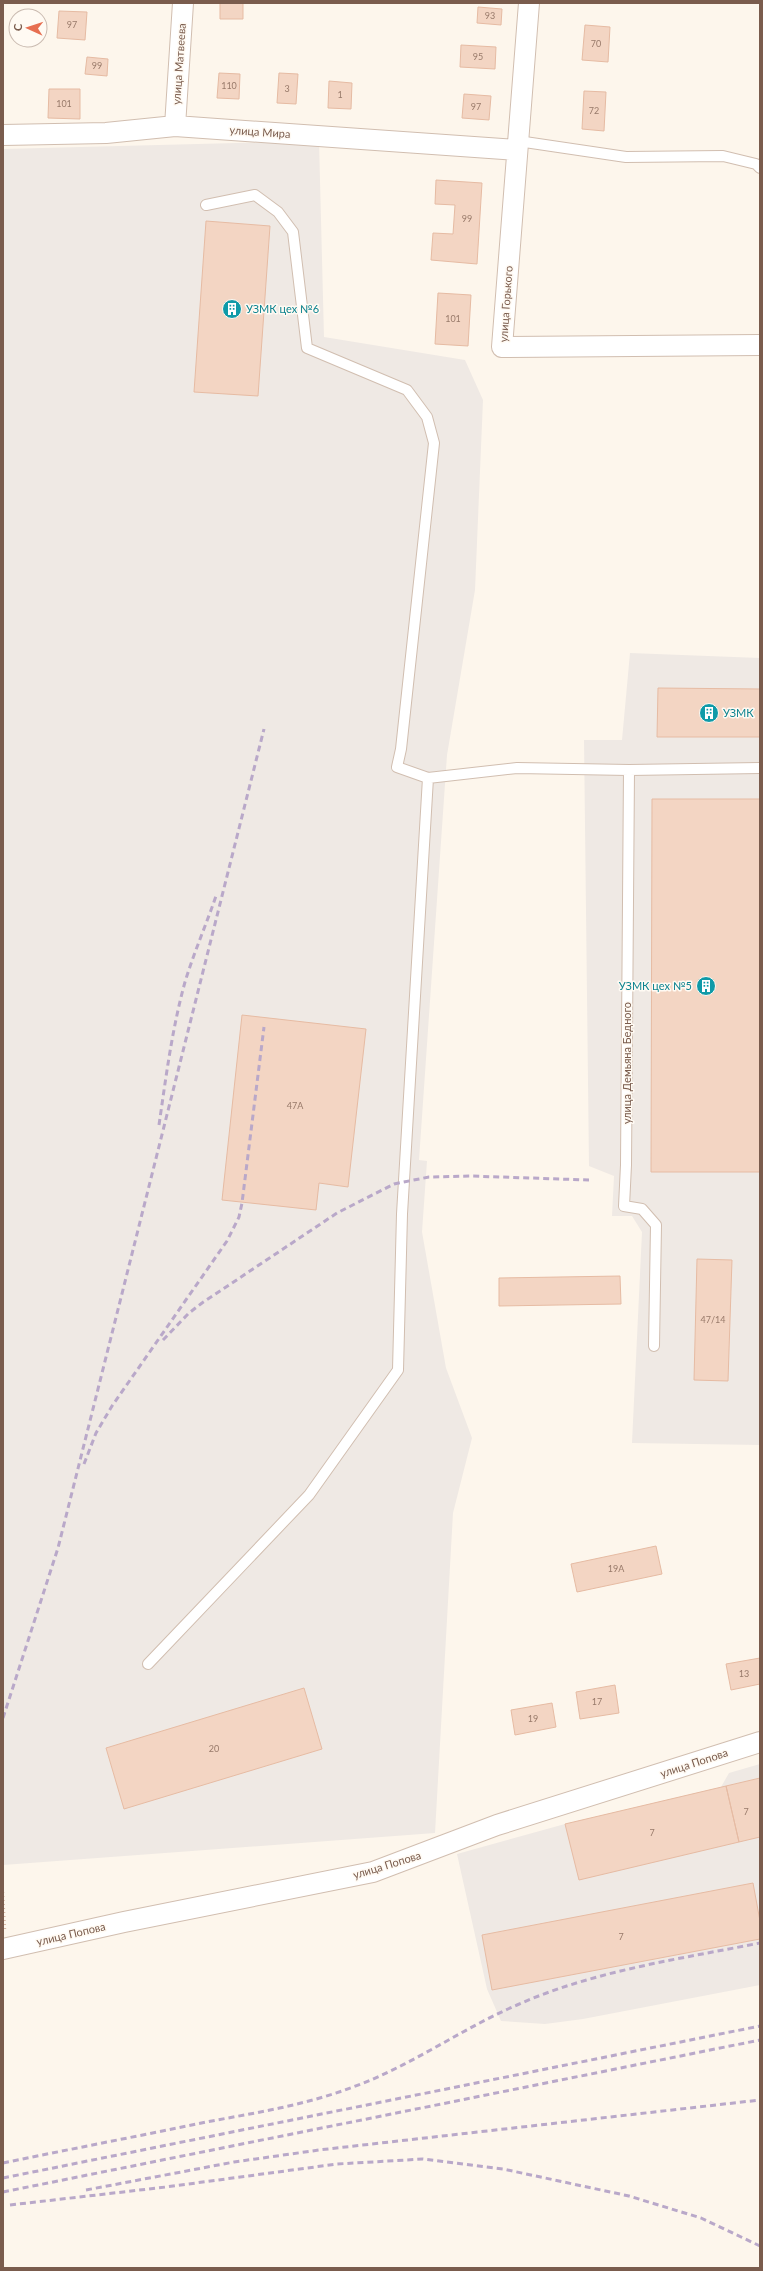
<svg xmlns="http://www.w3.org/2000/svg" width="763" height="2271" font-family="Lato,sans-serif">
<rect width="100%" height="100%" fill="#fdf6ec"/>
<!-- industrial -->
<path fill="#efe9e4" d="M319,141L324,337L465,360L483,400L475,590L447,755L419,1160L427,1161L422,1232L446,1368L472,1438L453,1513L435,1833L3,1865V149Z
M630,653L760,658V1445L632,1443L642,1232L632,1216H612L614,1176L589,1166L584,740H622Z
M760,1764V1985L583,2019L545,2024L501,2021L487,1989L457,1854L565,1824L721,1787L729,1773Z"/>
<!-- building -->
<path fill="#f3d5c3" stroke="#e6bba3" d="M220,3H243V19H220Z
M478,7L502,9L501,25L477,23Z
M59,11L87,12L85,40L57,38Z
M585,25L610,27L608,62L582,60Z
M461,45L496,47L495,69L460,67Z
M87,57L108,59L107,76L85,74Z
M219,73L240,74L239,99L217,98Z
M279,73L298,74L296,104L277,103Z
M329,81L352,83L351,109L328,108Z
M49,89H80V119L48,118Z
M584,91L606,92L604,131L582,129Z
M464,94L491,96L489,120L462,118Z
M436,180L482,183L477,264L431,260L433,233L453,234L455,205L435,204Z
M206,221L270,226L258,396L194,392Z
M438,293L471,295L468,346L435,344Z
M658,688L760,689V737H657Z
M652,799H760V1172H651Z
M242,1015L366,1029L348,1187L319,1183L316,1210L222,1200Z
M697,1259L732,1260L728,1381L694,1380Z
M620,1276L621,1304L499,1306V1278Z
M656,1546L662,1574L577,1592L571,1564Z
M760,1658V1684L731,1690L726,1664Z
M615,1685L619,1713L580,1719L576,1692Z
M304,1688L322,1749L124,1809L106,1748Z
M552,1703L556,1727L515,1735L511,1710Z
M760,1778V1837L739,1842L726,1786Z
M726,1786L739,1842L579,1880L565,1824Z
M753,1883L760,1921V1939L492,1990L482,1935Z"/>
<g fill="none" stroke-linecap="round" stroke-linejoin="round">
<defs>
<path id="service" d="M518,141L626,157L723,156L756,164L760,168
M428,778L517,768L629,770
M654,1346L656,1225L642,1209L624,1206L626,1165L629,770L760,768
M148,1664L309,1495L398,1370L402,1214L428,778L397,767L401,749L434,443L427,417L407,390L307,348L293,232L278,212L255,195L206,205"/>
<path id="minor" d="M529,3L502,347L760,345
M175,126L183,3
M3,135L106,133L175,126L517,150
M3,1949L124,1922L373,1872L497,1825L760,1742"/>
</defs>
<!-- service casing -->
<use href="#service" stroke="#d1beb0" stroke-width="12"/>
<!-- minor casing -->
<use href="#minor" stroke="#d1beb0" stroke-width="22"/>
<!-- path -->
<path stroke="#d9b8a5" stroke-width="2.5" stroke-dasharray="1 3" stroke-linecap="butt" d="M3,1892L5,1930"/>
<!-- service -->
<use href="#service" stroke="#fff" stroke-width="10"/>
<!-- minor -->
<use href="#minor" stroke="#fff" stroke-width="20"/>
<!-- rail -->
<path stroke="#b9a8c9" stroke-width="3" stroke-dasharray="6 4" stroke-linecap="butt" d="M159,1125C166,1077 172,1029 185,982C194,952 207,923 217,893
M163,1340L189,1313L202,1303L337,1213L394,1184L429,1177L470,1176L589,1180
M84,1464L96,1433L112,1406L227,1241L239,1217L242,1203L264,1027
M3,1718L58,1548L264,729
M3,2163C71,2149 139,2136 206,2122C255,2113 306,2105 353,2087C411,2066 461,2029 517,2005C593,1971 679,1959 760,1943
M3,2178L760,2026
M86,2190L234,2162L319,2150L760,2100
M3,2192L760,2040
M10,2205L166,2187L337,2164L423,2159L503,2169L629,2196L701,2218L760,2246"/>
</g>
<!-- icons -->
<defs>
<symbol id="building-disc" viewBox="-11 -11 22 22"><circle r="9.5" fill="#0f9aa8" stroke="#fffaf3"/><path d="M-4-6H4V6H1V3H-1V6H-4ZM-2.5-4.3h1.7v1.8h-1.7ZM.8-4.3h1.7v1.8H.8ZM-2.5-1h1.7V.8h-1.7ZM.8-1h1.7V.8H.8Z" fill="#fff"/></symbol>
</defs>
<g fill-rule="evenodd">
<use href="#building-disc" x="221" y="298" width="22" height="22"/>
<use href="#building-disc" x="698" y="702" width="22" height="22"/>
<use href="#building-disc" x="695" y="975" width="22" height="22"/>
</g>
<g text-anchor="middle" stroke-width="3" stroke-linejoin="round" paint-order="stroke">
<!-- number labels -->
<g font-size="9" fill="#987a6a">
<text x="490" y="19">93</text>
<text x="72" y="28">97</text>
<text x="596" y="47">70</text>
<text x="478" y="60">95</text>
<text x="97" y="69">99</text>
<text x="229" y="89">110</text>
<text x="287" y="92">3</text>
<text x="340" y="98">1</text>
<text x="64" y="107">101</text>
<text x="476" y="110">97</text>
<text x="594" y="114">72</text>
<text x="467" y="222">99</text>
<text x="453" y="322">101</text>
<text x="295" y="1109">47А</text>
<text x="713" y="1323">47/14</text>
<text x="616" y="1572">19А</text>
<text x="744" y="1677">13</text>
<text x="597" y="1705">17</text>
<text x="533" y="1722">19</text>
<text x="214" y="1752">20</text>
<text x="746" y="1815">7</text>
<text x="652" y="1836">7</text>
<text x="621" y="1940">7</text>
</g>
<!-- street labels -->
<g font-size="11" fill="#7a5c4d" stroke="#fffaf3">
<text transform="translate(179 64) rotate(-86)" y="4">улица Матвеева</text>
<text transform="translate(260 132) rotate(4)" y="4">улица Мира</text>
<text transform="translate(506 304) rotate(-86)" y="4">улица Горького</text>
<text transform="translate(627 1063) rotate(-90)" y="4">улица Демьяна Бедного</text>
<text transform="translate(694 1763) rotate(-18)" y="4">улица Попова</text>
<text transform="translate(387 1865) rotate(-17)" y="4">улица Попова</text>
<text transform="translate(71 1934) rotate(-13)" y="4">улица Попова</text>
</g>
<!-- culture labels -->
<g font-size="11" fill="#0d838f" stroke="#fffaf3" text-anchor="start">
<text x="246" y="313">УЗМК цех №6</text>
<text x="723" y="717">УЗМК</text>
<text x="692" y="990" text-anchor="end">УЗМК цех №5</text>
</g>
</g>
<!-- border -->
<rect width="763" height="2271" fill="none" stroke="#7a5c4d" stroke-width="8"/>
<!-- north arrow -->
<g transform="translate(28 28) rotate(273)"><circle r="19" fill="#fffaf3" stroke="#cabbb1"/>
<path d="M0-3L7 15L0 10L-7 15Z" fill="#e76f51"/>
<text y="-6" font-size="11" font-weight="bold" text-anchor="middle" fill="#7a5c4d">С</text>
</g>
</svg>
